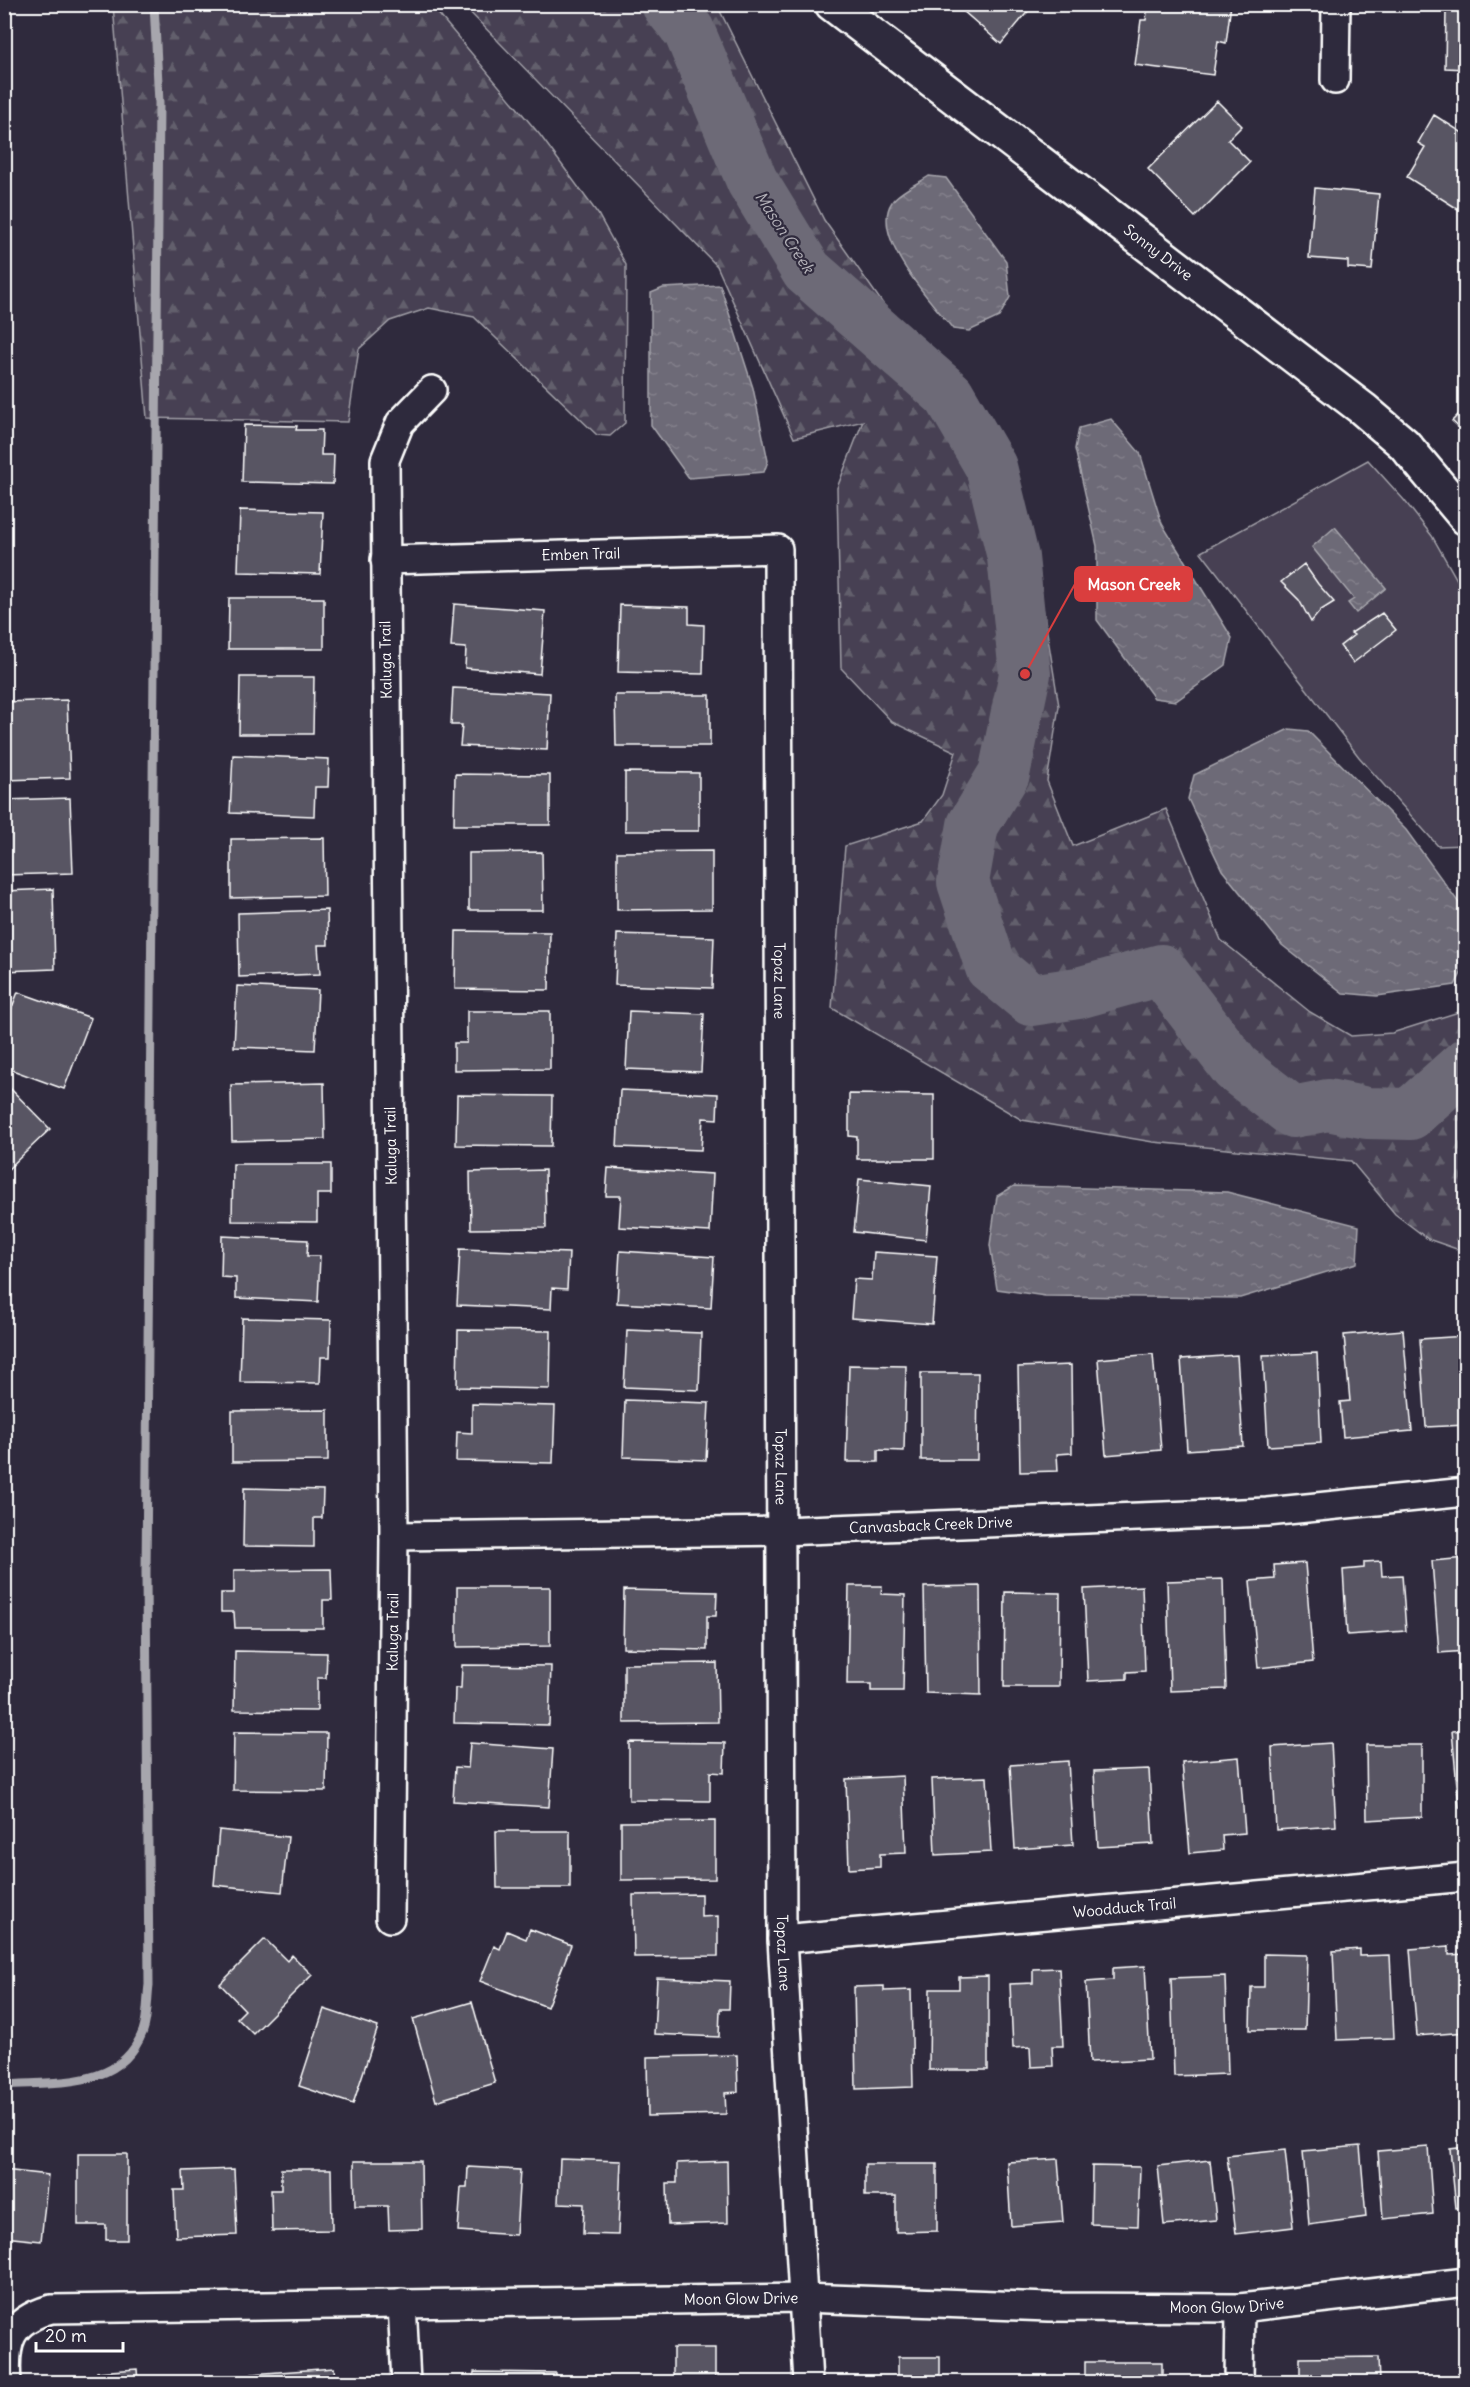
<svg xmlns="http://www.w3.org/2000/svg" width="1470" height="2387" font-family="Delius,sans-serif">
<defs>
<pattern id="forest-firs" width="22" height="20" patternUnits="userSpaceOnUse" patternTransform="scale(1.5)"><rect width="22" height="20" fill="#464152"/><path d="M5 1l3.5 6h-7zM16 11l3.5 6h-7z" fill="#625e6c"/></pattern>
<pattern id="water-ripples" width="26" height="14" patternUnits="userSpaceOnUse" patternTransform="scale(1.5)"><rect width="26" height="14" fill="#6d6a77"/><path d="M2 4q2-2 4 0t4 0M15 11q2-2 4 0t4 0" fill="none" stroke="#83808b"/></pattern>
</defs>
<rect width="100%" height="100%" fill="#2f2a3d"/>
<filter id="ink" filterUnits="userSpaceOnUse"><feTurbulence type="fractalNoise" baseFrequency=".0167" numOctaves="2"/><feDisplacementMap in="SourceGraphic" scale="12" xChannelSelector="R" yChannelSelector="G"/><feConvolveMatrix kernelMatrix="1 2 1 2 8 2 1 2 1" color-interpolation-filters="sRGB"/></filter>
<g filter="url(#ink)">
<!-- forest -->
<path fill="url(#forest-firs)" stroke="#a2a0a8" stroke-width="1.5" d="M113,5H431L540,135L598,214L626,265L625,423L610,436L597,435L474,317L429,308L390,321L359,349L348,422L147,418Z
M463,5H717L824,220L893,318L984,414L1015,463L1033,546L1059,706L1047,781L1073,846L1166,809L1221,940L1310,1012L1351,1036L1392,1033L1465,1010V1252L1428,1239L1395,1214L1351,1161L1153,1142L1022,1120L832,1008L845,846L923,821L942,795L956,752L892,722L841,668L837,488L863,421L794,438L717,266Z"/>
<!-- park -->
<path fill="#464152" stroke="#a2a0a8" stroke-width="1.5" d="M1368,460L1404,500L1432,536L1465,594V845L1438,846L1359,757L1201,552Z"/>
<!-- water -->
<path fill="url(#water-ripples)" stroke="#a7a6ad" stroke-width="1.5" d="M929,176L946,178L1006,261L1010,297L999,317L969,331L953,329C932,302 869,237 892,202C898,192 919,183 929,176Z
M720,285L753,388L768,461L764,472L689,478L651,425V293L663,288Z
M1111,419L1140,453L1162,524L1232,638L1226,665L1176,701L1154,698L1097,620V546L1075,449L1079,428Z
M1335,527L1386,588L1356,613L1348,603L1354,599L1312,547Z
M1289,729L1308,731L1406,830L1459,903L1465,930V966L1455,985L1377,996L1343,993L1282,945L1222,870L1188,799L1194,775Z
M1014,1186L1227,1192L1359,1226L1357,1263L1240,1298L1045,1296L997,1289L990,1245L997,1196Z"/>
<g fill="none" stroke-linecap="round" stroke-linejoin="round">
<!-- stream -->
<path stroke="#a7a6ad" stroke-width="9" d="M4,2085C57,2081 121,2090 143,2031C148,2017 147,1999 149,1985L146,1573L159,103L154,4"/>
<!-- river -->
<path stroke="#6d6a77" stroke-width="52" d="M667,4L689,31L752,181L807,271L949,395L991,467L1013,557L1025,674L1004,774L973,825L963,882L991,967L1031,1000L1078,993L1161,970L1236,1068L1293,1112L1328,1105L1367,1113L1410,1114L1466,1064"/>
</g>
<!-- building -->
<path fill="#595564" stroke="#fff" stroke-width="1.5" d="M955,4H1034L1001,44Z
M1148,4H1231L1226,43L1218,41L1213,75L1135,65L1141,20H1146Z
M1446,10H1466V69L1445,68Z
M1217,101L1242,126L1228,140L1250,162L1195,217L1148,169Z
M1434,115L1466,135L1463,153L1466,214L1407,177L1425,147L1418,143Z
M1315,188L1379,194L1372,270L1348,268V261L1309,258Z
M1466,407V434L1452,421Z
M244,425L297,426L296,430H322L321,455H334L333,484L242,482Z
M240,510L323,512L320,574L238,572Z
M1304,564L1318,584L1334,602L1321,610L1311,622L1299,600L1281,582Z
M229,598H324V649H228Z
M454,604L545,611L540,674L465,668L466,648L451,647Z
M620,605L689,607V624L704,625L703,674L618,672Z
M1382,613L1396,630L1353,663L1340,646L1354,635L1351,633Z
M240,677H314L313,734H239Z
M453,688L550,693L547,750L460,746L462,725H451Z
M615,695H710V746H616Z
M67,700L70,778L4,780V702Z
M233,755L329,759L328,787H315L314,816L230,813Z
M625,772L699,773V831H625Z
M455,774L550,775V825H454Z
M70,798L73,873L4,875V800Z
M324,838L325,896L231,898V839Z
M712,851V909L617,910V852Z
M542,852L543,910H469V853Z
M53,889L55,969L4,971V891Z
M327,910L328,945H318L320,974L239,977L238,913Z
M456,931L550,932L549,990L455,989Z
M617,934L714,937L712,988L615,985Z
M237,986L318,990L315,1050L234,1047Z
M18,992L91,1018L64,1089L4,1067V1028Z
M467,1011H550V1069L454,1070V1043H467Z
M629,1011L704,1014L701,1072L626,1069Z
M4,1082L50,1129L4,1173Z
M324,1083L325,1139L232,1141L231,1085Z
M620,1090L718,1094L717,1119L703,1118L701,1150L617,1147Z
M849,1094L934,1095V1159H857V1137L849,1136Z
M457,1095L552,1096L551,1146L456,1145Z
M233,1164H331V1194H317V1222L232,1221Z
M608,1168L713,1174L710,1232L619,1227L621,1196H606Z
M545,1170L546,1228L471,1229L470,1172Z
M859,1179L931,1186L926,1240L854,1232Z
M222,1236L308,1240L307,1256H320L318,1302L236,1298V1278L221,1277Z
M460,1249L569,1253L567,1289L552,1288L551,1309L457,1305Z
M620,1251L714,1257L711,1308L617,1303Z
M874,1252L937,1256L932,1324L851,1318L854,1279L872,1280Z
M242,1318L331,1320L330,1357H321L320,1383L240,1382Z
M458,1330L551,1331L550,1389L457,1387Z
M627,1330L701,1333L699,1390L624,1387Z
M1403,1330L1412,1431L1343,1437L1340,1402L1350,1401L1344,1335Z
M1466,1336V1425L1426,1427L1420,1339Z
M1317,1353L1321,1443L1268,1446L1263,1355Z
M1153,1354L1161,1450L1106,1455L1098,1359Z
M1237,1355L1243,1446L1187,1450L1181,1359Z
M849,1365L906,1366L904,1451L878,1450V1462H846Z
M1071,1365L1072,1453L1057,1454L1058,1471L1020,1472L1018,1367Z
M921,1373H978L977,1460H921Z
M625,1400L709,1403L706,1460L623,1457Z
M472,1404L555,1406L553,1463L456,1461L457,1432L472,1433Z
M328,1410V1461L232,1462V1411Z
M244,1488L323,1490L322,1518H314V1547L243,1546Z
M1466,1558V1651L1439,1653L1432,1561Z
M1381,1561L1382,1576L1402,1575L1406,1631L1347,1635L1343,1570L1364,1568V1562Z
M1305,1563L1313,1662L1258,1668L1250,1581L1275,1579L1274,1565Z
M331,1569L332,1600H323V1628H235L234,1612H221V1593H234V1570Z
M1223,1579L1226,1689L1170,1691L1167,1581Z
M849,1586H882L881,1594L905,1595L903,1691H871V1684H847Z
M980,1586L981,1695L926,1693L924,1587Z
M1142,1586L1145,1671L1127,1672V1679L1088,1681L1084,1589Z
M457,1587H550V1646L457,1647Z
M624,1590L717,1592L716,1616H707V1650L623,1648Z
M1005,1592L1060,1593L1059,1687H1004Z
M235,1651L327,1653L326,1678H317V1711L234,1710Z
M717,1663L718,1722L624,1723V1664Z
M462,1665L551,1666L549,1725L454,1723L455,1688H461Z
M1466,1730V1807L1459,1808L1452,1731Z
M234,1732L327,1733L326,1791L233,1790Z
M629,1742L725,1743L724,1773L710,1772V1801L629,1800Z
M470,1743L553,1749L549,1807L453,1801L455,1767L468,1768Z
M1331,1743L1336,1826L1276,1830L1272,1747Z
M1366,1745H1422V1817L1367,1820Z
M1239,1757L1245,1833L1222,1835L1223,1850L1190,1853L1182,1762Z
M1068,1761L1073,1845L1015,1849L1010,1765Z
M1149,1769L1153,1844L1098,1847L1094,1771Z
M903,1776L906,1853L880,1854V1867L849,1869L846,1779Z
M987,1777L991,1852L935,1855L932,1779Z
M715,1821V1879L621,1880V1822Z
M219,1830L288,1837L282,1892L214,1885Z
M496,1831H570V1888H497Z
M701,1894V1917L718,1916V1956L634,1957L633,1895Z
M530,1929L571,1945L547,2007L480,1981L494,1946L500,1949L507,1931L526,1939Z
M265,1939L287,1961L292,1955L312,1975L253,2034L237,2018L245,2010L220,1984Z
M1449,1946V1955L1466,1954V2032L1417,2036L1410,1949Z
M1360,1949V1956L1390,1955L1394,2038L1337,2040L1333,1951Z
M1264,1954L1307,1955L1305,2030H1250L1251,1987H1264Z
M1145,1966L1150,2059L1090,2062L1086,1982L1113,1980V1968Z
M1059,1968L1063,2046H1052L1053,2066L1031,2067L1030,2047L1013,2048L1010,1984L1033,1983V1969Z
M988,1976V2070H929L930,1989H959V1977Z
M1225,1976L1228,2074L1174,2076L1171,1978Z
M657,1978L730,1981L729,2009H720L719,2037L654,2034Z
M884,1986V1991L911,1990L913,2087L856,2089L854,1987Z
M472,2002L495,2083L436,2101L413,2019Z
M324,2009L378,2027L353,2104L299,2086Z
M737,2055L738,2092L725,2093L726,2114L648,2116L647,2057Z
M1360,2146L1366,2217L1309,2225L1303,2151Z
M1428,2147L1433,2214L1383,2219L1378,2151Z
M1466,2147V2207L1456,2208L1450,2149Z
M1285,2150L1293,2227L1236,2234L1227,2156Z
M78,2154H127V2240H106V2225H78Z
M560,2159L621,2161L618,2235L583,2234L584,2204L558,2203Z
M1058,2159L1063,2222L1011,2226L1007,2162Z
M1210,2160L1216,2220L1164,2225L1158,2166Z
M354,2161H421L422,2229L389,2230L388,2206H355Z
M727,2161L728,2223L668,2225L667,2183H677V2163Z
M865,2164H937V2231L896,2232V2196H865Z
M1092,2166L1140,2167L1138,2226L1091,2224Z
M468,2167L520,2170L516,2235L458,2231L461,2187H467Z
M234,2169L237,2235L176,2237L174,2190H184L183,2171Z
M281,2169H331L332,2230L272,2231L271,2190H281Z
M4,2170L48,2175L41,2241L4,2237Z
M673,2348H715V2382H673Z
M898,2357H940V2382H898Z
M1378,2357L1379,2382H1300V2358Z
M1085,2362H1162V2382H1085Z
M334,2368L335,2382H253L252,2374Z
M137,2369L138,2382H98L97,2372Z
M474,2372L556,2373V2382H473Z"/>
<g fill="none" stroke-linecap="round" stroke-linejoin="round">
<defs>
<g id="minor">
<path d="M1335,80L1336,4"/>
<path id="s1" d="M385,560L778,549L782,1939L808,2382"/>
<path id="s2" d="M394,1536L781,1531L1267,1512L1466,1492"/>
<path id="s3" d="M390,1918L394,1536L385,460L400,423L432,390"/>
<path id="s4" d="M782,1939L1466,1877"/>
<path d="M402,2303L406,2382"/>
<path id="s5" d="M7,2382C4,2342 9,2321 51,2309L803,2298L1049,2307L1240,2308L1466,2282"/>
<path d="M1239,2382L1240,2308"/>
</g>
<g id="tertiary">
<path id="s6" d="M832,4L1363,409L1404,444L1466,518"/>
</g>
</defs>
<!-- minor casing -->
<use href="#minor" stroke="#fff" stroke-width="32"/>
<!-- tertiary casing -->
<use href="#tertiary" stroke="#fff" stroke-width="38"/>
<!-- minor -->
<use href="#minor" stroke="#2f2a3d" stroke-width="27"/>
<!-- tertiary -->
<use href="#tertiary" stroke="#2f2a3d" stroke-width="33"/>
</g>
</g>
<g text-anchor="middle" stroke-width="4.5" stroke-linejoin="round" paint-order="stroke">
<!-- street labels -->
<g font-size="15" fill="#fff" stroke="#2f2a3d">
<text dy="5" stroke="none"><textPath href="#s6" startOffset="410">Sonny Drive</textPath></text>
<text dy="5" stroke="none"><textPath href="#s1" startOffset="196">Emben Trail</textPath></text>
<text transform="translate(386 660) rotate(-91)" y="5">Kaluga Trail</text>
<text dy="5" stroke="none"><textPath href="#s1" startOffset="825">Topaz Lane</textPath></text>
<text transform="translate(391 1146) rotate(-91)" y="5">Kaluga Trail</text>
<text dy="5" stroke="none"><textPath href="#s1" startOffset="1311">Topaz Lane</textPath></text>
<text dy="5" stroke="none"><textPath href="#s2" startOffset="537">Canvasback Creek Drive</textPath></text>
<text dy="5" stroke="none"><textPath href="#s3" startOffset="286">Kaluga Trail</textPath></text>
<text dy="5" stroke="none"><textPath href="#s4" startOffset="344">Woodduck Trail</textPath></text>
<text dy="5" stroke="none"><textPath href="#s1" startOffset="1797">Topaz Lane</textPath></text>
<text dy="5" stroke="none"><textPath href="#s5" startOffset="786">Moon Glow Drive</textPath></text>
<text dy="5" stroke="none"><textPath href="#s5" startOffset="1272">Moon Glow Drive</textPath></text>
</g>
<!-- water labels -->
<g font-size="16" font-style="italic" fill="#b6b4bb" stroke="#2f2a3d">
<text transform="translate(785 232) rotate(57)" y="6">Mason Creek</text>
</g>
</g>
<!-- callouts -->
<path fill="none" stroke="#da3e3e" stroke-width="2" d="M1025 674L1075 584"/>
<circle fill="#da3e3e" stroke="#2f2a3d" stroke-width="2" cx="1025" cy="674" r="6"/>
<rect fill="#da3e3e" stroke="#da3e3e" stroke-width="2" x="1075" y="567" width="117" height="34" rx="6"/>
<g font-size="16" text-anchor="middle" font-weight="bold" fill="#fff">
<text x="1134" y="590">Mason Creek</text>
</g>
<!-- margin -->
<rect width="1470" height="2387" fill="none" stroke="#2f2a3d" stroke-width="24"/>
<rect x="12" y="12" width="1446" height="2363" fill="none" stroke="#fff" stroke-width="2" filter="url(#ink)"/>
<!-- scale -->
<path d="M36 2342v9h87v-9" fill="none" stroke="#ffffff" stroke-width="3"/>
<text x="45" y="2342" font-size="18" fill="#ffffff" stroke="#2f2a3d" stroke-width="4.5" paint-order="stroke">20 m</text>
</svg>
